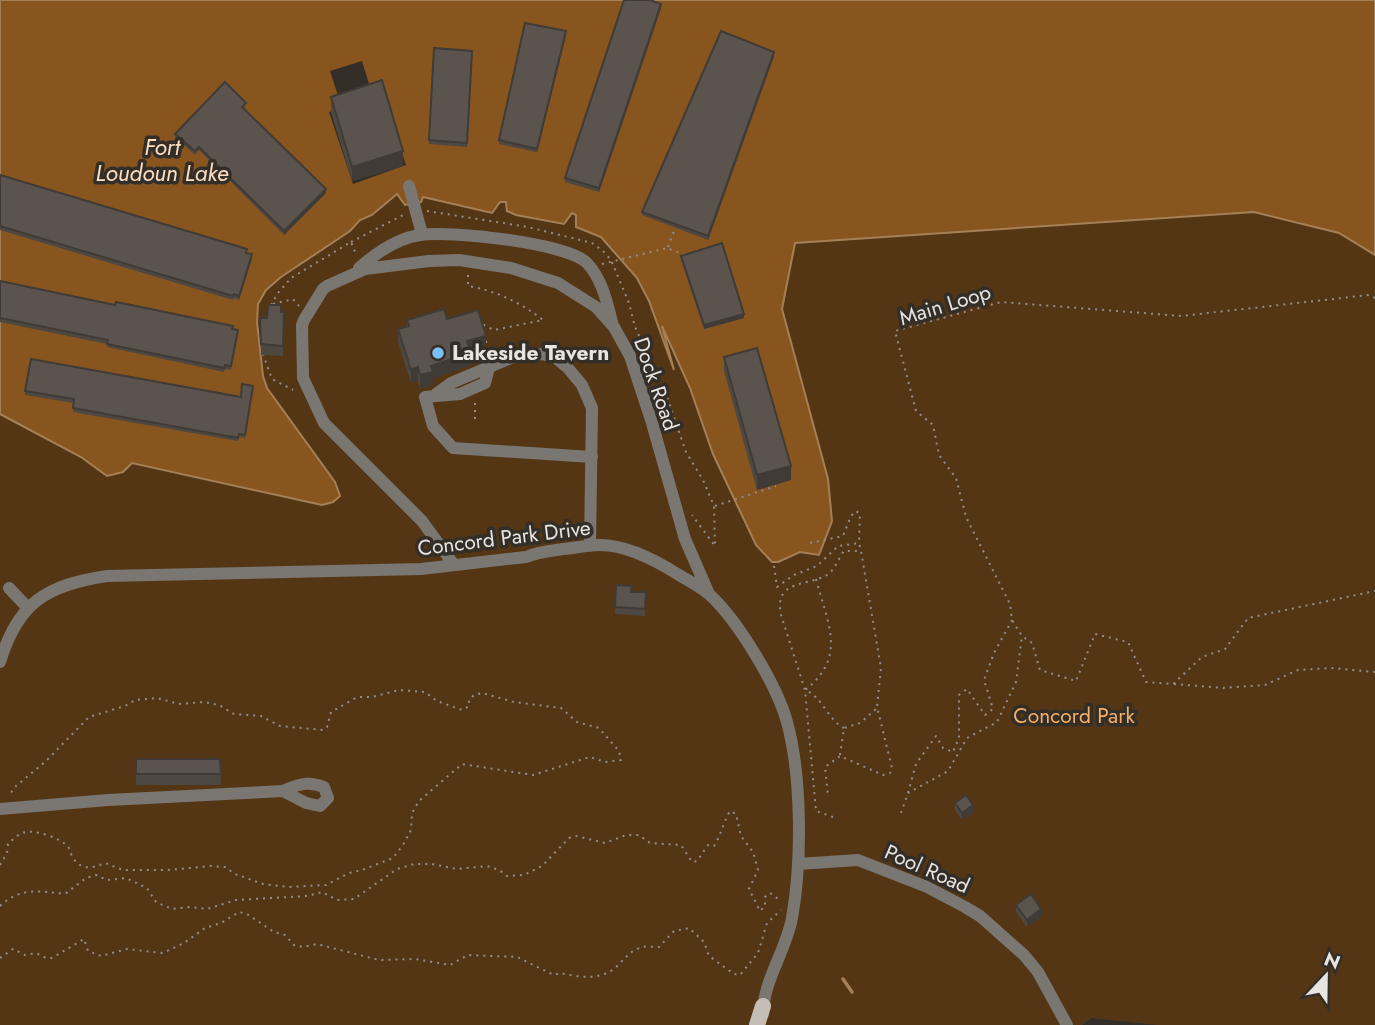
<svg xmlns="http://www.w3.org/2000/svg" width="1375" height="1025" font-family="Jost,sans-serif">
<rect width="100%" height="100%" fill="#342e28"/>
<!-- green -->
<path fill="#543615" d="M401,187L543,200L614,228L666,333L690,388L713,454L764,555C781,569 784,554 801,552C806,552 813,554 819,554L828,479L782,309L795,243L1254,212L1339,233L1375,255V1025H1158L1091,1018L1082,1025H0V414L81,457L107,476L123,472L132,463L322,505L333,502L340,495L263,394L250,316L274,276Z"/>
<!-- water -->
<path fill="#87551d" stroke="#a48058" stroke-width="2" d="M0,0H1375V255L1339,233L1254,212L795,243L782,309L828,479L832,521L819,555L800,552L778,562H772L756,545L713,454L690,388L662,326L674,370L649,301L637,278L601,237L576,227V215L572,213L564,224L516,215L507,211L506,202H500L492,213L423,197L421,202L405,205L397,194L372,215L360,220L350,231L281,277L266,290L258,304L257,322L263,376L267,388L335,482L340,496L333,502L322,505L132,463L123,472L107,476L81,457L0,414Z"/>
<!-- pier -->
<path fill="#342e28" d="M362,61L373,97L382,94L406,165L353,184L329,112L342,108L330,71Z"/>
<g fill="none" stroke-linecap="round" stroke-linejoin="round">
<!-- stream -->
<path stroke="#a48058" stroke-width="3.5" d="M843,979L852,992"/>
<!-- path -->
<path stroke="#938e89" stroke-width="2" stroke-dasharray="2 5" stroke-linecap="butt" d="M427,211L528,227L592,243L603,251L611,260L629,303L635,327L666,394L686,452L703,480L714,506L715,546L692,515
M351,242L405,214
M668,247L674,231
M602,264L667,248L685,255L699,250V252
M468,275V286C496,291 520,302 543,320L494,330L482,324
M1375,298L1369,295L1181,316L1001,302L895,331L916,411L933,425L939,455L956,478L966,517L1010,604L1012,620L1022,636L1032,643L1040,670L1076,681L1095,634L1128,642L1146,682L1173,684L1202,657L1225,649L1248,618L1375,591
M273,304L293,299L299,306
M271,305L278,293L291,278L351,242L356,254
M486,341L488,353
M263,354L272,379L293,390
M475,403V419
M715,506L776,486
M810,543L843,536L851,516L856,511L860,514L859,542
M774,566L777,587L794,575L817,566L838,546L859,543L861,551L881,668L877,707L892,768L890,773L883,775L840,756L825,767L828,796
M816,579C827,622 848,657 805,690C822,696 827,719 844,728
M1174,684L1223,688L1265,685L1298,670L1331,668L1375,672
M840,755L844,728L860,723L877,708
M908,793L916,764L936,736L943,748L953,752L959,738V695L967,689L985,715L993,709L984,680L994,653L1012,620
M901,813L908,793L948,771L967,738L997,722L1016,682L1022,636
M833,817L816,811L805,690L781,615C774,579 806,587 827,575C835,570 838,559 844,551H860
M0,865L7,853L8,844C13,839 19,833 26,832C35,830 61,838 67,846C70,848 70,852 72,856C79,870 92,869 105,863L123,870H168L211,866L225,867L235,874L263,884L288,887L326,885L349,873L362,870L393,858L403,845L411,830L412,813L419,801L462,764L533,775L590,757L605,762L621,760L619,751L599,728L577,722L561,708L514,702L482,693L474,695L469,700V706L462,710L437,701L425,692L399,690L372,697H357L331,712L327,727L323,730L280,726L261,716L234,714L219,705L204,702L179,704L157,698L135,700L125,706L89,717L45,762L16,786L10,794
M0,906C20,887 39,891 65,894L86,878L96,875L107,880L126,878L147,888L156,902L172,909L190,907L207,909L236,900L307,896L322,892L337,900L354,899L397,869L414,864H432L457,869L487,866L499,870L507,876L524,875L542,866L569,838L576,836L605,843L626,835H639L650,843L681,845L692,862L697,861L708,845L714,846C721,835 723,823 730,811L736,814L741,836L753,852L758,870L749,889L760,911L765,906V897L770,893L781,901
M0,958L13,949L25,955L36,953L46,958H52L84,939L88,951L101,956L127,949L163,953L184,943L205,928L221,923L239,912L247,914L274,932L285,935L294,945L303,947L317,944L379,960L415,959L450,965L468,955L517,957L554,975L560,973C578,977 599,981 615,968C624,960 629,951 642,947C647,946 653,947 659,947L674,931L689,928L704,942L709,956L734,974L740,975L758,953L767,923L781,910"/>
<!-- minor -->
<path stroke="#7a7773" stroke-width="12" d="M409,186L422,234
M359,268C375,254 398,238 420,235C449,230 567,243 587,263C602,279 607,302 612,322
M489,368L485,383L460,394L425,397L433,426L453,448L592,457
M436,394L451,383L518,355L543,354L556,358L567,367L582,385L592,408L590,546
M454,565L422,521L324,423L303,378L302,325L304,320L323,289L327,286L365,269L429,261L459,260L511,268L558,283L596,307L614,327L630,356L652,423L685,539L709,594
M9,588L28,608
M0,662C18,602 47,585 107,576L421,569L526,557C538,552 550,551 563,549C575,548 587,545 600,545C626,545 657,561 679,575C689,581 701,587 710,595C738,621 777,685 787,722C802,777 802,862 792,918C786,951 763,981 763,1014
M0,809L108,800L283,791C298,784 308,781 324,787L328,798L320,806L306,803L283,791
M798,864L858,860L927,887L965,907L980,916L1024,955L1038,972L1067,1025"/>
<!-- major -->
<path stroke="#c4beb7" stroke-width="16" d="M757,1025L763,1006"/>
</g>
<!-- wall -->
<path fill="#4e4843" d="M661,8L599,192L565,182V178Z
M566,35L537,152L499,144V140Z
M434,48L472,51L467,147L429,144Z
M774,56L708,240L642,215V212Z
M331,97L403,166L352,181L331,112Z
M246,106L244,109L326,193L284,235L199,150L195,155L175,137V134Z
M0,175L247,253L252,258L239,300L234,298L233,300L0,230Z
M681,256L744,318L704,329L681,260Z
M0,281L232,329L238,334L231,370L225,369L224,372L107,347V344L0,322Z
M281,312H284L283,356L261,355L260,318H267Z
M447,319L486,349L471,354V365L433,379V385L420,389L418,381L411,383L398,342V329L407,326V320Z
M724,357L791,480L757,490L724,371Z
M253,389L245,438L239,437L238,441L73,412L74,403L25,395V391L241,397Z
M616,585L632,592H646L645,616L615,614Z
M136,759H220L221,785H136Z
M955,803L973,813L962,820L955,810Z
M1016,905L1041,917L1027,927L1016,912Z"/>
<!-- shaded-wall -->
<path fill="#403b37" d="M661,4V8L599,192V188Z
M566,31V35L537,152V149Z
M774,52V56L708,240V236Z
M403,151V166L352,181V167Z
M326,189V193L284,235V231Z
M252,254V258L239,300V296Z
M744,314V318L704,329V325Z
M486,336V349L471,354V365L433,379V385L420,389V375L431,366L467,341Z
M418,367V381L411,383V370Z
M791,466V480L757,490V475Z
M973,805V813L962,820V813Z
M1041,909V917L1027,927V920Z"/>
<!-- building -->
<path fill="#5b544e" stroke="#403b37" stroke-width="2" d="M624,0H650L661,4L599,188L565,178Z
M525,23L566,31L537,149L499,140Z
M721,31L774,52L708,236L642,212Z
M434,48L472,51L467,143L429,140Z
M382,80L403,151L352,167L331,97Z
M225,82L246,103L242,107L326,189L284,231L199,147L195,151L175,134Z
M0,175L247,249L246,253L252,254L239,296L234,294L233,296L0,226Z
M722,243L744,314L704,325L681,256Z
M0,281L115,305L116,302L233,326L232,329L238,330L231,366L225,365L224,368L107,344L108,340L0,318Z
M268,305H281V312H284L283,346L261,344L260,318H267Z
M444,309L447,319L478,310L486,336L467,341L471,352L431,366L433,372L420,375L418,367L411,370L398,329L409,326L407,320Z
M757,348L791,466L757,475L724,357Z
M31,359L241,397L242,384L253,386L245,435L239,434L238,438L73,408L74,399L25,391Z
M616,585L632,586L631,592H646L645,609L615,607Z
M136,759H220L221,774H136Z
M966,795L973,805L962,813L955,803Z
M1031,894L1041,909L1027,920L1016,905Z"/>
<!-- markers -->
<circle fill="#7abff8" stroke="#342e28" stroke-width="2.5" cx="438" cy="353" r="7"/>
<g text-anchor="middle" stroke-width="7" stroke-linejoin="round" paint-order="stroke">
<!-- street labels -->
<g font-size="21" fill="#e8e4e0" stroke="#342e28">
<text transform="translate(945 305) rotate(-17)" y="7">Main Loop</text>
<text transform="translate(656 384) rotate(71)" y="7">Dock Road</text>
<text transform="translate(504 538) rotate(-7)" y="7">Concord Park Drive</text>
<text transform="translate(927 869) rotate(24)" y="7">Pool Road</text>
</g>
<!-- poi labels -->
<g font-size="21" font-weight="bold" fill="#e8e4e0" stroke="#342e28" text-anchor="start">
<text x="452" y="360">Lakeside Tavern</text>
</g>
<!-- park labels -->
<g font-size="21" fill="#f8af64" stroke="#342e28">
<text x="1074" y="723">Concord Park</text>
</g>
<!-- water labels -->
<g font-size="23" font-style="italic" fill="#fcdec2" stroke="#342e28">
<text x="162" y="155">Fort<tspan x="162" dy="26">Loudoun Lake</tspan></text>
</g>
</g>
<!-- north arrow -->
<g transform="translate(1326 976) rotate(22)" stroke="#342e28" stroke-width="5" paint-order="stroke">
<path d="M0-5L12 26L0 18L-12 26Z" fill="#e8e4e0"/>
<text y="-10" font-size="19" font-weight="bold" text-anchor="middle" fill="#e8e4e0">N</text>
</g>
</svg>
